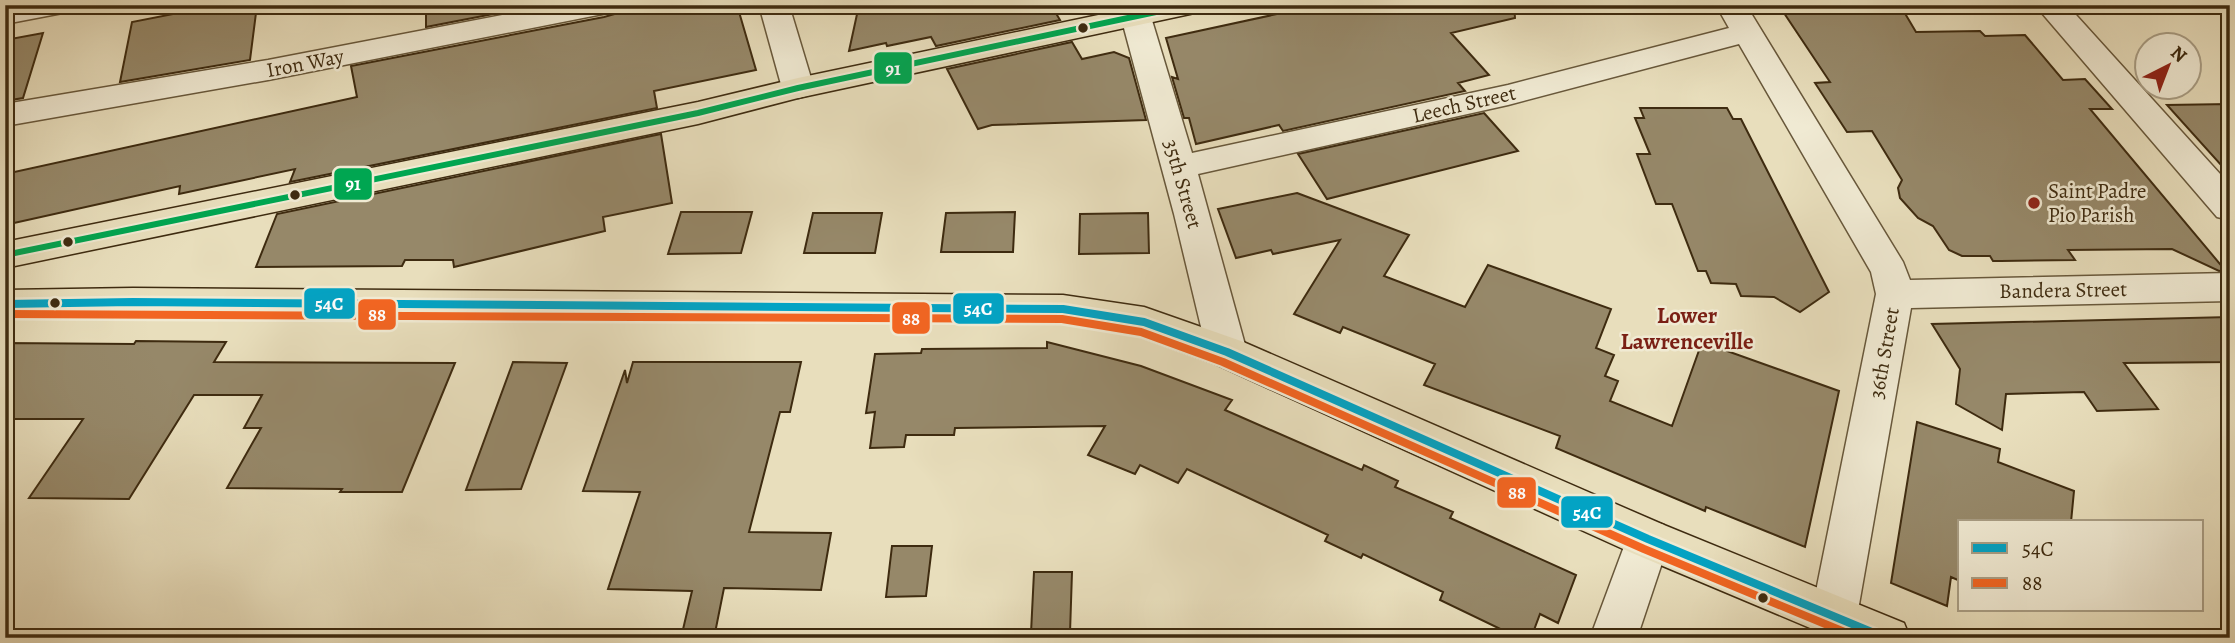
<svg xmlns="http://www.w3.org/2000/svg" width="2235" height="643" font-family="Alegreya,serif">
<rect width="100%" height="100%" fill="#e8debc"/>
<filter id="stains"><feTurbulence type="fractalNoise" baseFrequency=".00286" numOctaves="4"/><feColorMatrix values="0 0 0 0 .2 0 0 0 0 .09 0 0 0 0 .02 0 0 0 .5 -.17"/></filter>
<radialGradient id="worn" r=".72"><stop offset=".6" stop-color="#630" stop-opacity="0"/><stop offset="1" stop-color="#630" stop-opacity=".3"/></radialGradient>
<!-- building -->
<path fill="#968869" stroke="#3e2b10" stroke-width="2" d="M219,5H257L250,60L120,82L132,22Z
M426,5H540L426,27Z
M620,5H737L756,70L654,91L657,108L290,182L295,169L179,194L180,186L5,225V174L357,97L351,66L604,17L615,14Z
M859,5H1051L1060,20L936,46L931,37L887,46L886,43L849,51Z
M1319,5H1514L1515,18L1451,33L1489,75L1458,83L1465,91L1283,131L1279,125L1196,144L1189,118H1184L1172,77L1178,79L1166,38Z
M1827,5H1900L1916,32L1980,31L1985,36L2025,35L2063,80L2085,79L2112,109H2090L2225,270L2219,271L2172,249L2068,250L2075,260L2001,261H1993L1990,256H1962L1949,250L1933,226L1918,218L1900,198L1898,188L1902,180L1872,131L1847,132L1815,83L1830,82L1784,13H1832Z
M43,33L23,98L5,101V40Z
M1072,42L1082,59L1114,52L1129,58L1146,120L992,125L978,129L947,69Z
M2230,104V175L2167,105Z
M1640,108H1727L1733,119H1741L1829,292L1800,312L1774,297L1741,296L1736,284L1711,283L1706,271H1698L1672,204H1656L1637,154H1650L1635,118H1644Z
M1484,113L1518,151L1327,199L1298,154Z
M661,134L672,203L603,217L605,231L454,267L453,260H405L402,266L256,267L277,214Z
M1297,193L1409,235L1384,276L1465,307L1488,265L1611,309L1596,348L1614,355L1605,376L1618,381L1610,401L1672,426L1702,342L1839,391L1805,547L1706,507L1705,511L1556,448L1560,436L1424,385L1435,364L1343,327L1340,333L1294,314L1340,240L1273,254L1271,250L1236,258L1218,209Z
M681,212H752L741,253L668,254Z
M1015,212L1013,252H941L946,213Z
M813,213H882L875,253H804Z
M1148,213L1149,253L1079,254L1080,214Z
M2230,317V362L2124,363L2158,409L2097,411L2084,392L2006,394L2002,430L1956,404L1960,369L1932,324Z
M136,341L226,342L214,362L455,363L402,492H340L342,489L227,488L261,428H244L262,395H194L129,499L29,498L83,419H5V343L134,344Z
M1047,342L1141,366L1232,400L1225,410L1362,470L1364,465L1398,481L1395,487L1453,512L1450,518L1576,575L1558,623L1540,614L1531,638H1519L1440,600L1443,592L1363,554L1361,558L1325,541L1328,535L1187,469L1178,483L1140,465L1135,474L1088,455L1105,426L955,428L954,435H906L904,447L870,448L875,412L866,413L875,354L921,353L922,349L1047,348Z
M513,362L567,363L521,489L466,490Z
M633,362H801L790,412H780L749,532L831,533L821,590L724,588L714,638H681L692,591L608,589L640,492L583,491L625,370L627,383Z
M1917,422L2000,449L1998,462L2074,491L2071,522H1960V581L1951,577L1947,606L1891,583Z
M892,546H932L926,596L886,597Z
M1034,572H1072L1070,633H1031Z"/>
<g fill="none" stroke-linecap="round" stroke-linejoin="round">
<defs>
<path id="minor" d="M77,5L73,11L5,24V6Z
M555,5H618L614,11L603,14L268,80L5,126V104L268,60Z
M759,5H789L814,88L809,95L798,98L787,95L782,88Z
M1716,5H1746L1903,262L1910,280L2230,273V301L1911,308L1857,616L1850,631L1834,637L1818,631L1811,616L1876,294L1871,272L1739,44L1508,105L1198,174L1247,352L1241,363L1227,367L1213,363L1207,352L1174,214L1121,17L1125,11L1136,8L1147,11L1151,17L1192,153L1508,85L1729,28Z
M2035,5H2067L2230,185V220L2217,217Z
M1648,520L1664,525L1670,539L1637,638H1590L1632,525Z"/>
<path id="major" d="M1146,5H1205L1201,11L1190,14L798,98L698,124L5,268V242L698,102L798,78Z
M133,288L1063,295L1144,307L1241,341L1664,525L1904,623L1910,638H1834L1632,553L1213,363L1140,336L1063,323L133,316L5,318V290Z"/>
</defs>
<!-- minor casing -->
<use href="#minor" stroke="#68583b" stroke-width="3"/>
<!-- major casing -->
<use href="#major" stroke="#3e2b10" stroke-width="3"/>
<!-- minor -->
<use href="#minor" fill="#f0ead3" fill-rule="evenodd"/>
<!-- major -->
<use href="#major" fill="#e8debc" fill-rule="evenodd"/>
<defs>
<path id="bus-1" d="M5,304L133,302L1063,309L1144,322L1227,352L1648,539L1886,638"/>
<path id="bus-2" d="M5,314L1062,319L1141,332L1223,362L1644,549L1859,638"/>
<path id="bus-3" d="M5,255L698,113L798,88L1189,5"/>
</defs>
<!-- bus-1 casing -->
<use href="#bus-1" stroke="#f0ead3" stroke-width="13"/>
<!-- bus-2 casing -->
<use href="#bus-2" stroke="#f0ead3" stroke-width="13"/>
<!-- bus-3 casing -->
<use href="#bus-3" stroke="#f0ead3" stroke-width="10"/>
<!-- bus-1 -->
<use href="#bus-1" stroke="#03a3c4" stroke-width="8"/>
<!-- bus-2 -->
<use href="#bus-2" stroke="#f26522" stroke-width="8"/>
<!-- bus-3 -->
<use href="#bus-3" stroke="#00a651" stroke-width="6"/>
</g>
<!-- markers -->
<g fill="#3e2b10" stroke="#f0ead3" stroke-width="2.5">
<circle cx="1083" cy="28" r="6"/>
<circle cx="295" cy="195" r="6"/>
<circle cx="68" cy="242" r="6"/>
<circle cx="55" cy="303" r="6"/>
<circle cx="1763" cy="598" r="6"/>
</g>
<circle fill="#8f2418" stroke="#f0ead3" stroke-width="2.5" cx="2034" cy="203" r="7"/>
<g text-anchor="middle" stroke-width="5" stroke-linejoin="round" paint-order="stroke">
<!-- street labels -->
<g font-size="21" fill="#3e2b10" stroke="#f0ead3">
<text transform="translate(305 63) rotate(-11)" y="7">Iron Way</text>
<text transform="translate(1464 104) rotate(-13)" y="7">Leech Street</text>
<text transform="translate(1183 184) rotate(74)" y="7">35th Street</text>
<text transform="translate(2063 290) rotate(-1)" y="7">Bandera Street</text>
<text transform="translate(1884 353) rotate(-80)" y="7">36th Street</text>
</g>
<!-- poi labels -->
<g font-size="21" fill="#3e2b10" stroke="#f0ead3" text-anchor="start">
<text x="2048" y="198">Saint Padre<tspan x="2048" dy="24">Pio Parish</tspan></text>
</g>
<!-- neighbourhood labels -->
<g font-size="23" font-weight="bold" fill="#7a1f14" stroke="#f0ead3">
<text x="1687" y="323">Lower<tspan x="1687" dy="26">Lawrenceville</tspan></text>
</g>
</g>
<g stroke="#f0ead3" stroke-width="2.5">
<rect x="873" y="51" width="40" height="34" rx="7" fill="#00a651"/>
<rect x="333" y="167" width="40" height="34" rx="7" fill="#00a651"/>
<rect x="303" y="287" width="53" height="33" rx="7" fill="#03a3c4"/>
<rect x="952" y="292" width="53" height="33" rx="7" fill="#03a3c4"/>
<rect x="357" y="298" width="40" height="33" rx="7" fill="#f26522"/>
<rect x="891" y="301" width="40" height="34" rx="7" fill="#f26522"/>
<rect x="1496" y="476" width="41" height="33" rx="7" fill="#f26522"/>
<rect x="1560" y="495" width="54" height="34" rx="7" fill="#03a3c4"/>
</g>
<g font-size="19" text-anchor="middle" font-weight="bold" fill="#fff">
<text x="893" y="75">91</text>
<text x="353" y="190">91</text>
<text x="329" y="310">54C</text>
<text x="978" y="315">54C</text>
<text x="377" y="321">88</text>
<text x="911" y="325">88</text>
<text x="1517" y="499">88</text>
<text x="1587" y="519">54C</text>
</g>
<!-- margin -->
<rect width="2235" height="643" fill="none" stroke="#e8debc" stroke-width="28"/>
<rect x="7" y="7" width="2221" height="629" fill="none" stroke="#3e2b10" stroke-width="3.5"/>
<rect x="14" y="14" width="2207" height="615" fill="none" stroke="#3e2b10" stroke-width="2"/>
<!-- legend -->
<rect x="1958" y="520" width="245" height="91" fill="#f0ead3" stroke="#a99e85" stroke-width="2"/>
<rect x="1972" y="543" width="35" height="10" fill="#03a3c4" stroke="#a99e85" stroke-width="2"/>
<text x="2022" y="556" font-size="21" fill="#3e2b10">54C</text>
<rect x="1972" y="578" width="35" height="10" fill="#f26522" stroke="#a99e85" stroke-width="2"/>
<text x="2022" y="590" font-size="21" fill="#3e2b10">88</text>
<!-- north arrow -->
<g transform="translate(2168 66) rotate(42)"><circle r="33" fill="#f0ead3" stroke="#a99e85" stroke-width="2"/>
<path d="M0-5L12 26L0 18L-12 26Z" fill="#8f2418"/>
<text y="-10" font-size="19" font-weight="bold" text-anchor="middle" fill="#3e2b10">N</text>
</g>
<rect width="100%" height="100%" filter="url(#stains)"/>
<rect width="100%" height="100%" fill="url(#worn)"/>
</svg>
